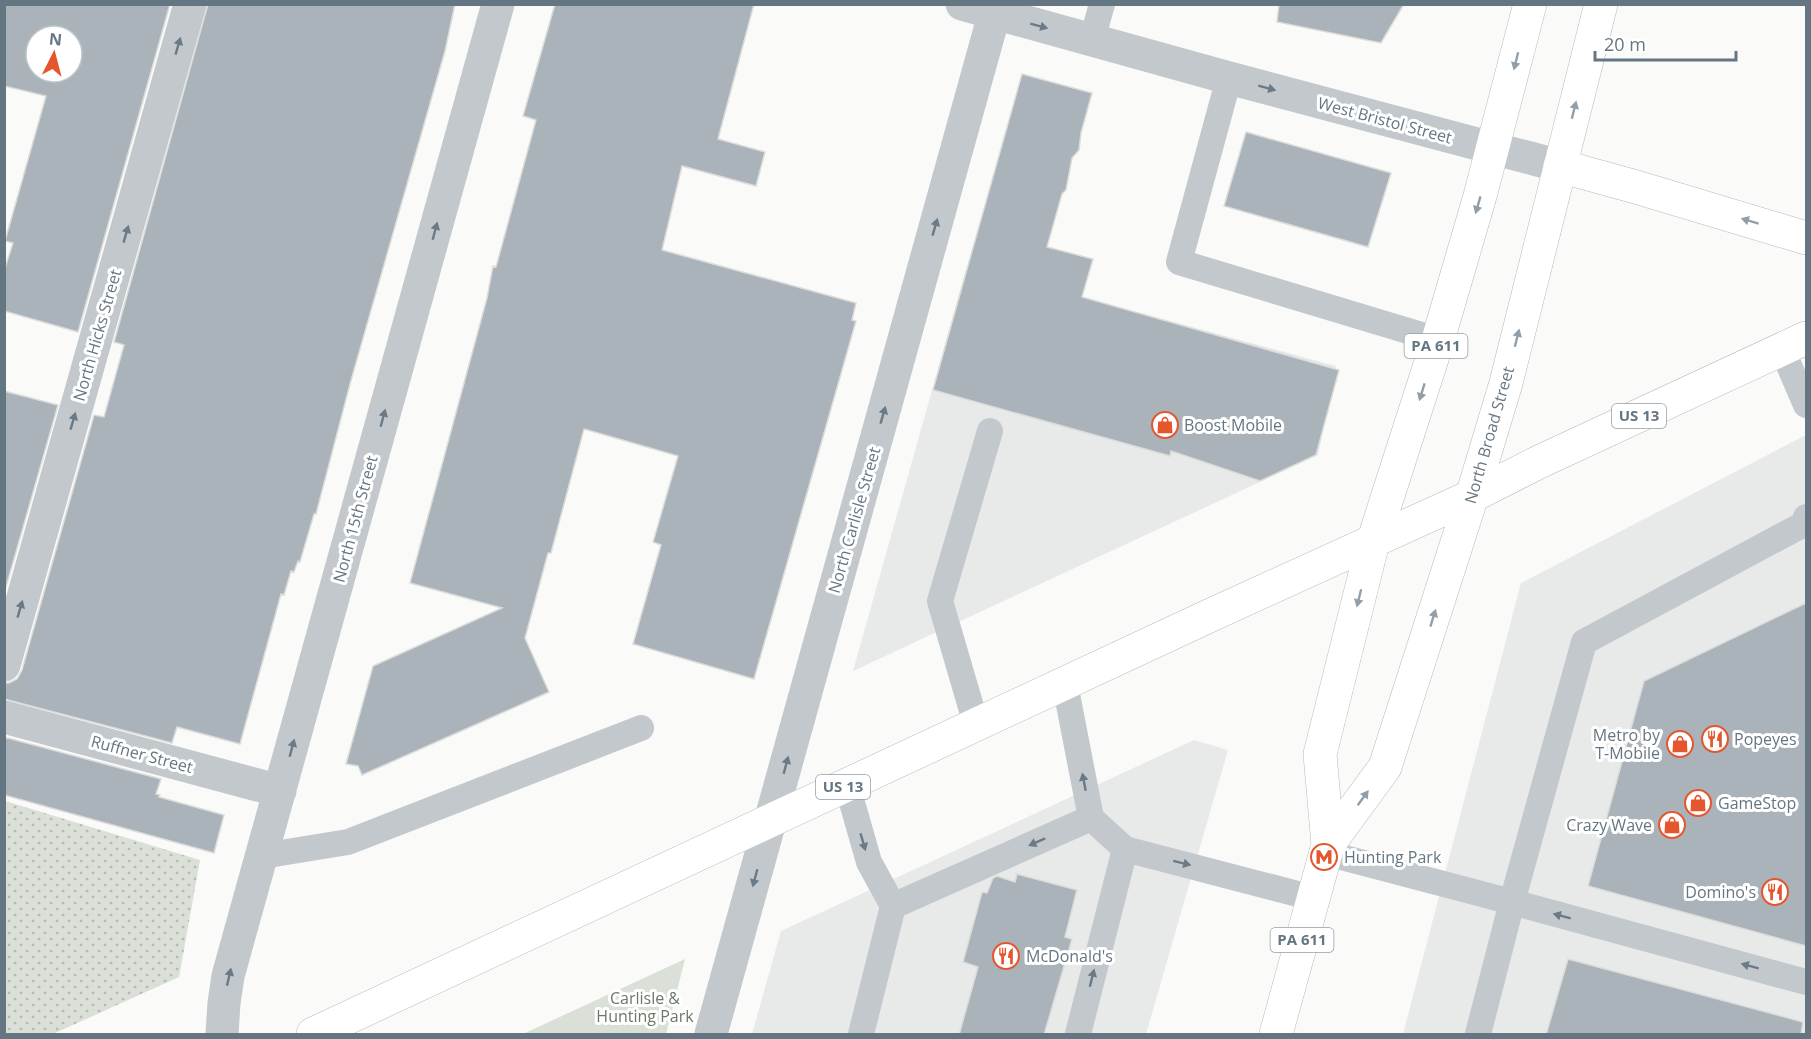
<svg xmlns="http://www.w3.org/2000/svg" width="1811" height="1039" font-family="'Open Sans',sans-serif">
<defs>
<pattern id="grass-dots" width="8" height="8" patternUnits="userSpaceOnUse" patternTransform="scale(1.5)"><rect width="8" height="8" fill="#dadfd7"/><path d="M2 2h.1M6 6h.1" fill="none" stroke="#b4b9b4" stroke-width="1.8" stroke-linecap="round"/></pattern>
</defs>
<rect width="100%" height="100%" fill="#fafaf8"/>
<!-- built -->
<path fill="#e8e9e9" d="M967,266L1336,366L1318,455L853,671Z
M1806,435V1034H1403L1521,583Z
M1194,740L1228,750L1146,1034H752L781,931Z"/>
<!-- grass -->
<path fill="url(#grass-dots)" d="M5,801L200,860L179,977L53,1034H5Z"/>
<!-- park -->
<path fill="#dadfd7" d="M685,959L666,1034H523Z"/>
<!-- building -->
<path fill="#aab3b9" stroke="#dcdcda" stroke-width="1.5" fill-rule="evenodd" d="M4,4H170L78,332L4,311V271L13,243L5,241L46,96L4,86ZM36,36H72V72H36Z
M208,4H455L445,51L350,384L316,514H314L300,562L298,561L294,572L291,571L284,595L281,594L240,744L177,727L172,743L4,699V683H9L17,679L22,670L94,415L104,417L124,345L114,342Z
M555,4H754L718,139L765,152L756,186L682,166L662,250L856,303L852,320L856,321L754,679L633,644L661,545L653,542L678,456L584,429L551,553H548L525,638L549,692L362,775L358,766L346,764L373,666L502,608L410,583L487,298L493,266L496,267L536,120L523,116Z
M1279,4H1404L1381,43L1277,22Z
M1022,74L1092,93L1081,133L1079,150L1072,158L1066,190L1062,194L1047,247L1093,259L1082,297L1339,370L1316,455L1260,481L1171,451L1170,456L933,390Z
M1246,132L1391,173L1368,247L1224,206Z
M4,391L58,405L4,594Z
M1806,603V946L1588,886L1644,681Z
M4,737L161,779L156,794L160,795L159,797L224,815L214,853L4,795Z
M1017,874L1077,890L1065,937L1072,939L1044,1035H959L978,967L963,962L982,892L987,893L993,878L997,876L1015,882Z
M1568,959L1803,1022L1801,1035H1546Z"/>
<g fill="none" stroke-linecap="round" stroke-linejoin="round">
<defs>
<path id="primary" d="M1560,166L1636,187L1806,238
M1328,845L1385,767L1472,496L1506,383L1601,4
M313,1034L1211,615L1472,496L1539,462L1806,338
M1276,1034L1328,845L1320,754L1373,542L1438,340L1480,196L1530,4"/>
</defs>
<!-- primary casing -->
<use href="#primary" stroke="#b5babe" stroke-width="34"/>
<!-- service -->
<path stroke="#c3c8cc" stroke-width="26" d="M1092,40L1102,4
M1229,78L1179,262L1438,340
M1782,349L1806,405
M1065,684L1091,818L1125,849L1078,1034
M976,724L940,601L990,431
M847,785L869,862L893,906L861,1034
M1125,849L1313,898
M1326,853L1512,902L1584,642L1804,524L1806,517
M262,856L348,842L641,728
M893,906L1091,818
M1478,1034L1512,902L1806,982"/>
<!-- minor -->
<path stroke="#c3c8cc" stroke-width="33" d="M962,4L1229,78L1560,166
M4,665L190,4
M4,717L280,791
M222,1034L224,1003L228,976L498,4
M711,1034L997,4"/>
<!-- primary -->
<use href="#primary" stroke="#fff" stroke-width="33"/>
</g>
<!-- one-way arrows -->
<defs><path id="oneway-solid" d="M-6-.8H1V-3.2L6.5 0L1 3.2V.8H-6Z" transform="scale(1.5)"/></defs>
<g fill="#6a7a87">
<use href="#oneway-solid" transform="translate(1039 26) rotate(15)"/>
<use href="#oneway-solid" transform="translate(178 46) rotate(-74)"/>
<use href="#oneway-solid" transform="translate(1267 88) rotate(15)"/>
<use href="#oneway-solid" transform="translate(935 227) rotate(-74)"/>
<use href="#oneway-solid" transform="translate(435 231) rotate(-75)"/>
<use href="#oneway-solid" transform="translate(126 234) rotate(-74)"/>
<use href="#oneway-solid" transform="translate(883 415) rotate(-74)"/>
<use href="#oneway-solid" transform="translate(383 418) rotate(-75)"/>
<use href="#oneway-solid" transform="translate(73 421) rotate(-74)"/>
<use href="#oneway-solid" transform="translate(20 609) rotate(-74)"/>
<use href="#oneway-solid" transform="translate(292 748) rotate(-75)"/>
<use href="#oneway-solid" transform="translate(786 765) rotate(-75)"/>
<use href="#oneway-solid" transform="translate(1084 782) rotate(-101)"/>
<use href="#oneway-solid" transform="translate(863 842) rotate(74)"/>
<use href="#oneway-solid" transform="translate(1037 842) rotate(156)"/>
<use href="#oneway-solid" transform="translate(1182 863) rotate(14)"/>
<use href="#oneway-solid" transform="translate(755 878) rotate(105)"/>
<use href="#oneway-solid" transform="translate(1562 916) rotate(-165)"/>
<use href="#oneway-solid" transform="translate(1750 966) rotate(-165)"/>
<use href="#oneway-solid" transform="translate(229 977) rotate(-77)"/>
<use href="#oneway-solid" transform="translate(1092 978) rotate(-76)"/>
</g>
<g fill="#939fa8">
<use href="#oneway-solid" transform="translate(1516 61) rotate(104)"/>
<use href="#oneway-solid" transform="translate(1574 110) rotate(-76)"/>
<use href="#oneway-solid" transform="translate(1478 205) rotate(106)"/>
<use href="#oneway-solid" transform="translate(1750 221) rotate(-163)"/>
<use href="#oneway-solid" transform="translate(1517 338) rotate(-76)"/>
<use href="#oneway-solid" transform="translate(1422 392) rotate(107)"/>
<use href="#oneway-solid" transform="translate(1359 598) rotate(104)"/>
<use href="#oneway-solid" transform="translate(1433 618) rotate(-73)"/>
<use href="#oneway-solid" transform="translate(1363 798) rotate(-54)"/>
</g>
<!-- icons -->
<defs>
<symbol id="shop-ring" viewBox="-11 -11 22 22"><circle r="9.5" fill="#fff" stroke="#e4572e" stroke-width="1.5"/><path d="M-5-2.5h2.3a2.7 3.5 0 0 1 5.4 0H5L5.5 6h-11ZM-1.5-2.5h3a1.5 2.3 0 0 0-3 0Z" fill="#e4572e"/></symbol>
<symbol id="restaurant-ring" viewBox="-11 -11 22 22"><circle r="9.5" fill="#fff" stroke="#e4572e" stroke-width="1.5"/><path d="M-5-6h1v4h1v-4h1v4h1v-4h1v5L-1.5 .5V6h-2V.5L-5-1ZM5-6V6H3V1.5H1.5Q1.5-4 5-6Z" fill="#e4572e"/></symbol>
<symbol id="metro-ring" viewBox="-11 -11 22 22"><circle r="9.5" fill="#fff" stroke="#e4572e" stroke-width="1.5"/><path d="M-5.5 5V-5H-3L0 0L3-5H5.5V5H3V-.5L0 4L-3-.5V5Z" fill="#e4572e"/></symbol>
</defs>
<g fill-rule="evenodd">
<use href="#shop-ring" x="1150" y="410" width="30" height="30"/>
<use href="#restaurant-ring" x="1700" y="724" width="30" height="30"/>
<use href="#shop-ring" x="1665" y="729" width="30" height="30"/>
<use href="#shop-ring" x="1683" y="788" width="30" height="30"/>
<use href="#shop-ring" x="1657" y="810" width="30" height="30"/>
<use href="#metro-ring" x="1309" y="842" width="30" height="30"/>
<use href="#restaurant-ring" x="1760" y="877" width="30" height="30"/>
<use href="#restaurant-ring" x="991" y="941" width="30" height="30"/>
</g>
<g text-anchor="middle" stroke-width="6" stroke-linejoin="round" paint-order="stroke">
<!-- shield labels -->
<g fill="#fff" stroke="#939fa8" stroke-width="1.5">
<rect x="1404.5" y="334" width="63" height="24" rx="4.5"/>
<rect x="1612" y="404" width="54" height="24" rx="4.5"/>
<rect x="816" y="775" width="54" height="24" rx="4.5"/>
<rect x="1270.5" y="928" width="63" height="24" rx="4.5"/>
</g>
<g font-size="15" font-weight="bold" fill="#657683">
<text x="1436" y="351">PA 611</text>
<text x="1639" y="421">US 13</text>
<text x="843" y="792">US 13</text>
<text x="1302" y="945">PA 611</text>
</g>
<!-- street labels -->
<g font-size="16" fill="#657683" stroke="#fff">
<text transform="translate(1385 120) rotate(15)" y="6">West Bristol Street</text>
<text transform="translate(97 335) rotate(-74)" y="6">North Hicks Street</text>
<text transform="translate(1489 435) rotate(-74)" y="6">North Broad Street</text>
<text transform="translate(355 519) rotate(-75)" y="6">North 15th Street</text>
<text transform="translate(854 520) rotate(-74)" y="6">North Carlisle Street</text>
<text transform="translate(142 754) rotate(15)" y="6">Ruffner Street</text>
</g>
<!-- poi labels -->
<g font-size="16" fill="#657683" stroke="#fff" text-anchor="start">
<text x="1184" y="431">Boost Mobile</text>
<text x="1660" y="741" text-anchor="end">Metro by<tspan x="1660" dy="18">T-Mobile</tspan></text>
<text x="1734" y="745">Popeyes</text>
<text x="1718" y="809">GameStop</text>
<text x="1652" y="831" text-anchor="end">Crazy Wave</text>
<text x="1344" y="863">Hunting Park</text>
<text x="1756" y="898" text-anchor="end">Domino's</text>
<text x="1026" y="962">McDonald's</text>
</g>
<!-- park labels -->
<g font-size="16" fill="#687a64" stroke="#fff">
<text x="645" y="1004">Carlisle &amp;<tspan x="645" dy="18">Hunting Park</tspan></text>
</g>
</g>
<!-- border -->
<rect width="1811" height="1039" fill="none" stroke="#657683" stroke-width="12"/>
<!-- north arrow -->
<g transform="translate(54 54) rotate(6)"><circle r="28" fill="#ffffff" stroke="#c1c8cd" stroke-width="1.5"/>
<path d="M0-4.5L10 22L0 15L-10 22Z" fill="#e4572e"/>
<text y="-9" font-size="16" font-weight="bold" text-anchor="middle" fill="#657683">N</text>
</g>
<!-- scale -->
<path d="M1595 51v9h141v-9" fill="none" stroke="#657683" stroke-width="3"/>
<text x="1604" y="51" font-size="18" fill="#657683" stroke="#ffffff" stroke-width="4.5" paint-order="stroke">20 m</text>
</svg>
